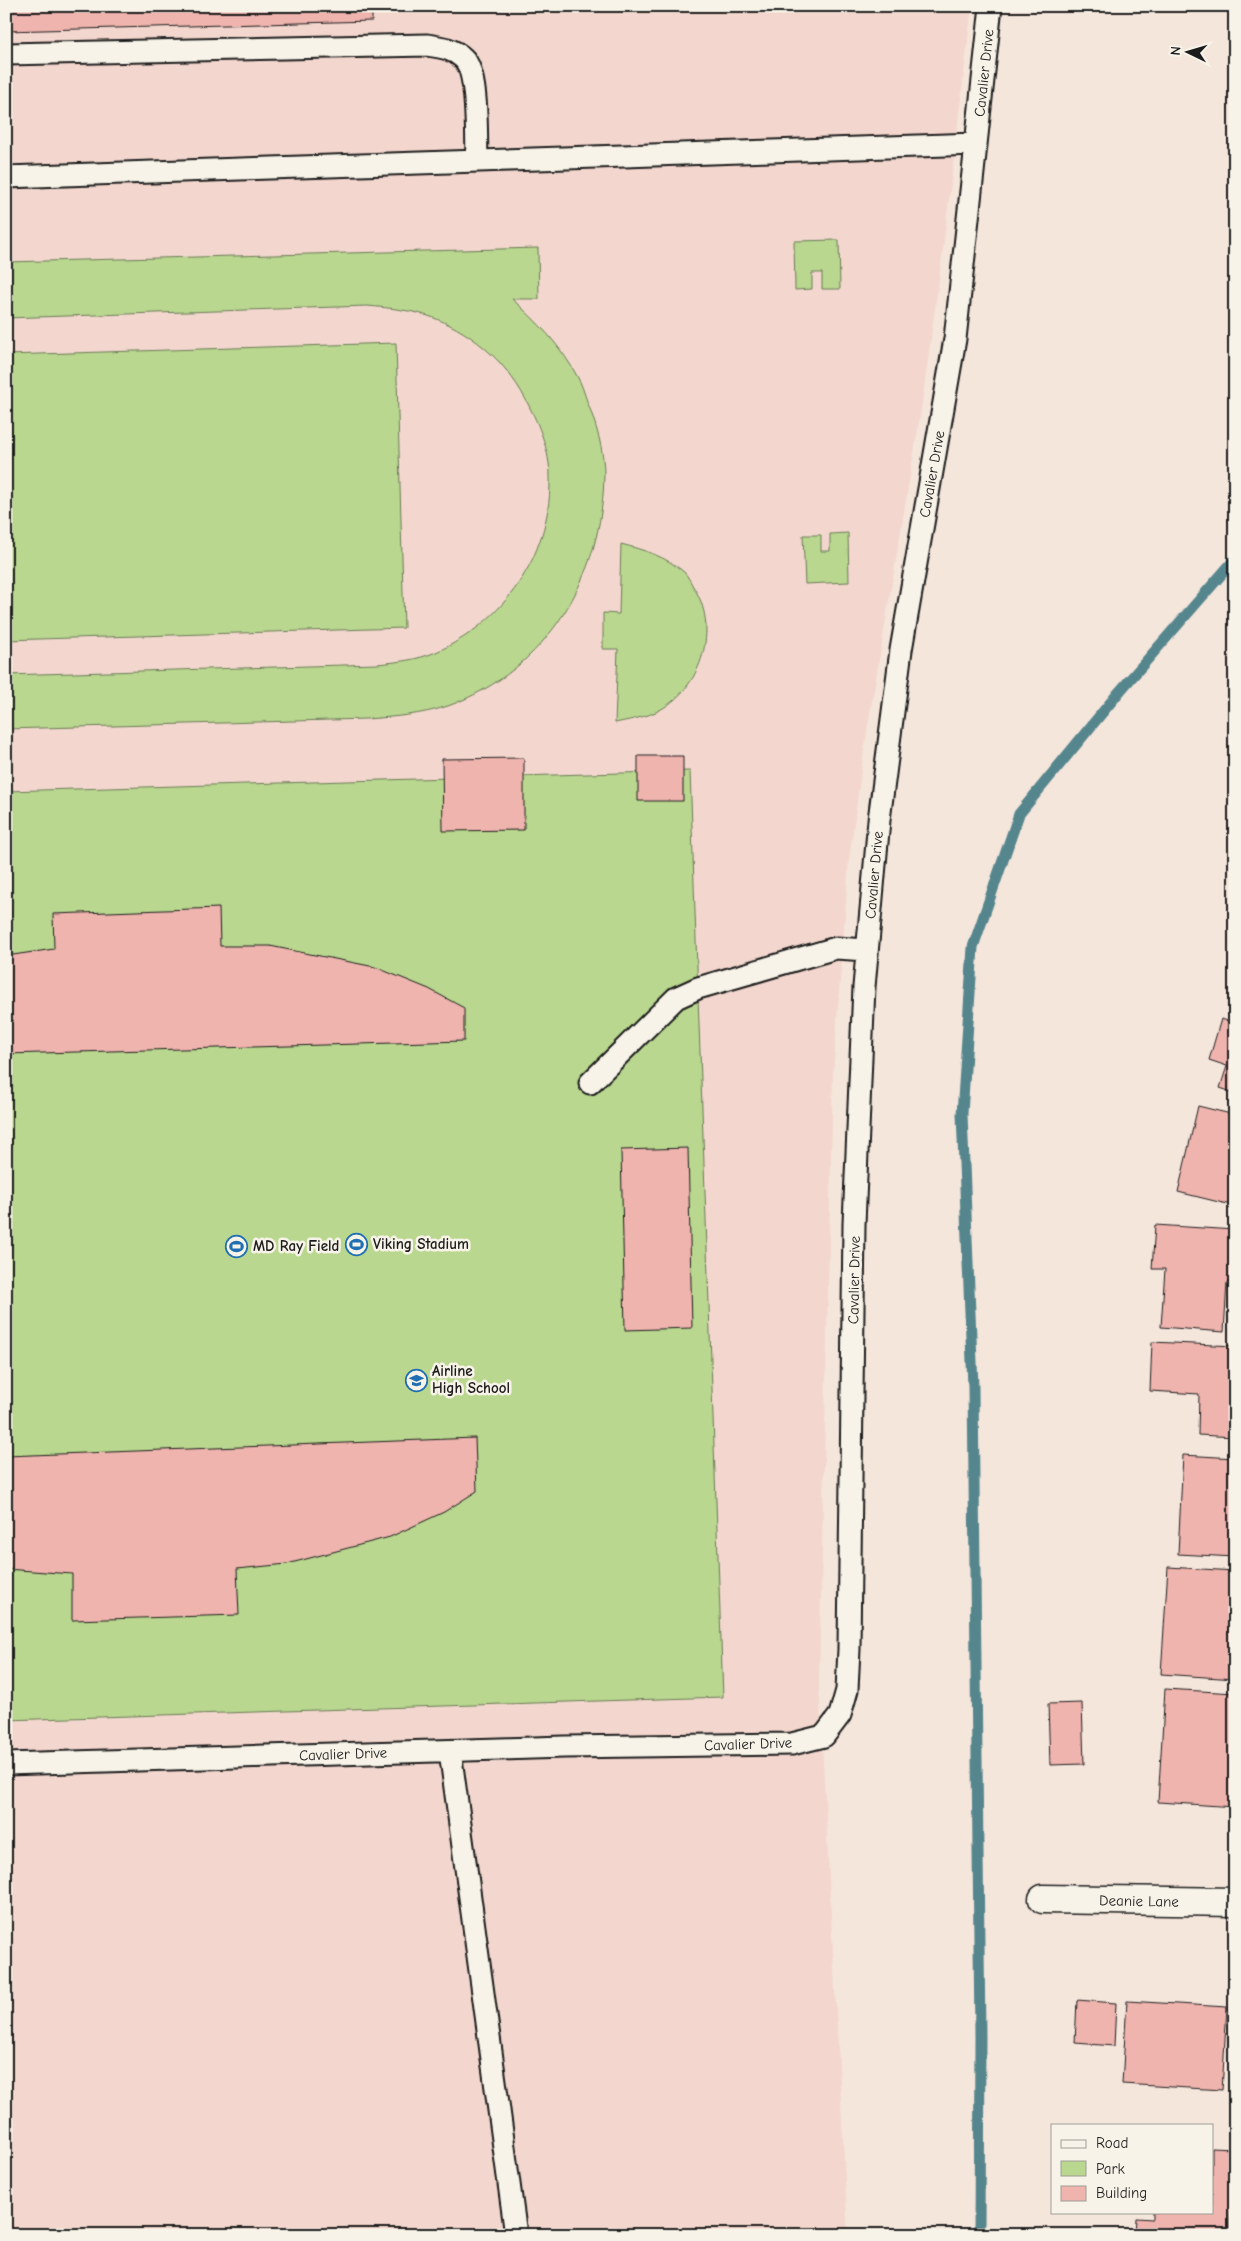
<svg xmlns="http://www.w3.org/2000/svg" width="1241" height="2241" font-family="'Comic Neue',sans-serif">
<rect width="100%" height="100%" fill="#f5e6dc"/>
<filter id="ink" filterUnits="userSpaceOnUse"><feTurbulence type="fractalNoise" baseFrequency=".02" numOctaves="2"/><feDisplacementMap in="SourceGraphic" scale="10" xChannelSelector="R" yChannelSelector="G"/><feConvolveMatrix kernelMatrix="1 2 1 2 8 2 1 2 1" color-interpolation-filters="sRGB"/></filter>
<g filter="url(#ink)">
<!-- built -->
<path fill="#f3d7ce" d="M6,6H972L943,250L921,411L864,750L849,861L833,1076L819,1684L848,2235H6Z"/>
<!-- green -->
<path fill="#b9d78f" stroke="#6a7a56" d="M839,240L840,289H822V273H812V289L795,290L794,241Z
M538,248L539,299H512C537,321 561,346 577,376C582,384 584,393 587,401C596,424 604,450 604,474C603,577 547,670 448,706C421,715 394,717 366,719L6,729V675L377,664C397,662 417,660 436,652C503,623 550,556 550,482C551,456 541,429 529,406C510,366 476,334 434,318C413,310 390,308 367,306L6,318V262Z
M396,343L404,628L6,640V355Z
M848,533L849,582L805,584L803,535H821V551H830V534Z
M621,544C644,550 665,556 684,572C688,576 691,583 694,588C718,625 704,679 669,704C654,716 634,719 615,723L618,649H603V613L619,614Z
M690,771L723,1697L6,1720V791Z"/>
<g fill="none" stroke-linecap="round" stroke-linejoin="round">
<!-- stream -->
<path stroke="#56868d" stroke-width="11" d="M979,2235L980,2036L973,1387L962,1114L973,947L1019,814L1120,691L1235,559"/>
</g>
<!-- building -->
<path fill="#efb4ae" stroke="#1c1c1c" d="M6,6H372V21L6,31Z
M638,756H683V801H638Z
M524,758V830L443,831L442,759Z
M219,908L220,946H270L375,967L429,989L464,1008V1041L6,1054V956L54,949L53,914Z
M1221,1019L1235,1023V1093L1220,1088L1227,1066L1209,1060Z
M1198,1106L1235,1115V1206L1178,1192Z
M688,1148L692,1328L625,1330L621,1150Z
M1155,1225L1235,1230V1283L1227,1282L1224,1332L1161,1327L1165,1269H1152Z
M1152,1342L1235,1346V1437L1198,1435L1199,1394L1150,1391Z
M475,1438L477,1491L444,1512L390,1537L287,1564L237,1569L239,1615L72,1620V1574L6,1569V1456Z
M1183,1455L1235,1458V1557L1178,1554Z
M1168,1567L1235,1571V1679L1161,1674Z
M1165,1689L1235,1693V1807L1158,1802Z
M1082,1703L1084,1764L1050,1765L1048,1704Z
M1077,2000L1116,2003L1114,2046L1075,2043Z
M1127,2001L1227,2007L1222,2090L1122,2084Z
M1212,2148L1233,2149L1229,2235H1135L1136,2218L1153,2219V2212H1212Z"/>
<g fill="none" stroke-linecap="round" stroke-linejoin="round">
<defs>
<path id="lane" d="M6,54L427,45C440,47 452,48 463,58C479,72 476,138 477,161
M6,177L976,144
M590,1083L676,998L698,988L836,948L867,950
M450,1751L516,2235
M6,1764L564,1747L792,1744L824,1736L840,1715L847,1690L849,1649L854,1224L864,987L879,820L901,650L955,339L991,6"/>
<path id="street" d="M1043,1899L1235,1902"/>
</defs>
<!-- lane casing -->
<use href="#lane" stroke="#1c1c1c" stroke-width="25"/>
<!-- street casing -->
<use href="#street" stroke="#1c1c1c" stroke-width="31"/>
<!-- lane -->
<use href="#lane" stroke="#f7f3e8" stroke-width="21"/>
<!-- street -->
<use href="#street" stroke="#f7f3e8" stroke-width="28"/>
</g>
</g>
<!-- icons -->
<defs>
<symbol id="stadium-ring" viewBox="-11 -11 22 22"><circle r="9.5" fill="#f7f3e8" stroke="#1f6fb2" stroke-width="1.5"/><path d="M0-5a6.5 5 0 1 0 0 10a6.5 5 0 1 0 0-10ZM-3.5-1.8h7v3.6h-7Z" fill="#1f6fb2"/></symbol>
<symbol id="school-ring" viewBox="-11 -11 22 22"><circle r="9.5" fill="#f7f3e8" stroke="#1f6fb2" stroke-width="1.5"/><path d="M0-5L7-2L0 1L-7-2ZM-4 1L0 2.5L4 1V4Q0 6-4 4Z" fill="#1f6fb2"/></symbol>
</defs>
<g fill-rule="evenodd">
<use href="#stadium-ring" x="344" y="1232" width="25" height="25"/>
<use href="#stadium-ring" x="224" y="1234" width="25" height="25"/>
<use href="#school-ring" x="404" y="1368" width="25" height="25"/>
</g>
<g text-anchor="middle" stroke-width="5" stroke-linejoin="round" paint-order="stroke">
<!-- street labels -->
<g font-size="15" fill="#1c1c1c" stroke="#f7f3e8">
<text transform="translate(984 73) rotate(-84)" y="5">Cavalier Drive</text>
<text transform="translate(932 474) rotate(-80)" y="5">Cavalier Drive</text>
<text transform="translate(874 875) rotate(-85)" y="5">Cavalier Drive</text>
<text transform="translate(854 1280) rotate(-89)" y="5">Cavalier Drive</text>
<text transform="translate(748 1744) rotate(-2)" y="5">Cavalier Drive</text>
<text transform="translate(343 1754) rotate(-2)" y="5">Cavalier Drive</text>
<text transform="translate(1139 1901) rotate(1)" y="5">Deanie Lane</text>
</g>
<!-- poi labels -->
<g font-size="15" font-weight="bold" fill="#1c1c1c" stroke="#f7f3e8" text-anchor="start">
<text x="373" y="1249">Viking Stadium</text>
<text x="253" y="1251">MD Ray Field</text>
<text x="432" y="1376">Airline<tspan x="432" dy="17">High School</tspan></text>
</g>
</g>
<!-- margin -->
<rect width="1241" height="2241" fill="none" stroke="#f7f3e8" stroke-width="25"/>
<rect x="12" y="12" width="1216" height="2216" fill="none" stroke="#1c1c1c" stroke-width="2" filter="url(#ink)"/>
<!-- legend -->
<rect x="1051" y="2124" width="162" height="90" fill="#f7f3e8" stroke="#9f9d96"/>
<rect x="1061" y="2140" width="25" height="8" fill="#f7f3e8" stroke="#9f9d96"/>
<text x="1096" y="2148" font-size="15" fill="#1c1c1c">Road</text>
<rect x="1061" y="2161" width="25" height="15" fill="#b9d78f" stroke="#9f9d96"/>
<text x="1096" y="2174" font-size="15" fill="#1c1c1c">Park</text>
<rect x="1061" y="2186" width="25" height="15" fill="#efb4ae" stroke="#9f9d96"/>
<text x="1096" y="2198" font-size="15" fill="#1c1c1c">Building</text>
<!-- north arrow -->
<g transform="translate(1188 52) rotate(275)" stroke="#f7f3e8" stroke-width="4" paint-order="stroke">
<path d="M0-4L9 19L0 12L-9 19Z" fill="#1c1c1c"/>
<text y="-8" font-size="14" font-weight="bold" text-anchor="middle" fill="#1c1c1c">N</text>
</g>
</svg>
